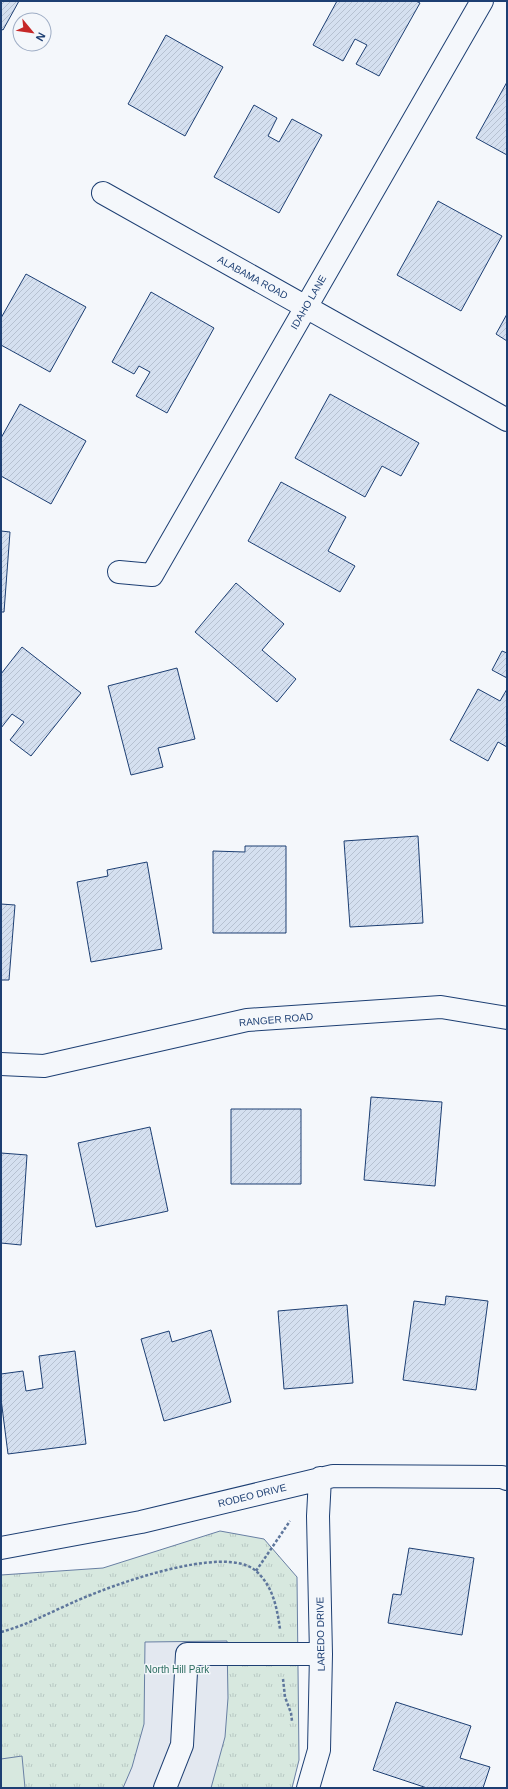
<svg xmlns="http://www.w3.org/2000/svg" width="508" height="1789" font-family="Arial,sans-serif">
<defs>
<pattern id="grass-tufts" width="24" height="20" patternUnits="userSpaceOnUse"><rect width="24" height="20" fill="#d7e8df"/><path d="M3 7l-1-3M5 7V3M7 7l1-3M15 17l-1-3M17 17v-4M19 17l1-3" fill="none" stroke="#b8c8c3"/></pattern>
<pattern id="building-hatch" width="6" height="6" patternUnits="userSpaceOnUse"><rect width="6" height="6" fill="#d5e0f0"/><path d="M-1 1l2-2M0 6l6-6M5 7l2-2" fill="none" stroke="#b6c1d1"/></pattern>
</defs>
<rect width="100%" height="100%" fill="#f4f7fb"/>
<!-- grass -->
<path fill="url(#grass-tufts)" stroke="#687fa3" d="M220,1531L264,1539L297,1577L299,1760L292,1788H1V1575L103,1568Z"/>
<!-- garden -->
<path fill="#d7e8df" stroke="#687fa3" d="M22,1756L25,1788H1V1759Z"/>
<!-- parking -->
<path fill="#e3e8f0" stroke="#687fa3" d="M227,1641L228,1698L225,1737L211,1788H123L132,1767L144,1724L145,1642Z"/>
<!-- building -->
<path fill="url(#building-hatch)" stroke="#1d3f73" d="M1,1H19L3,30L1,29Z
M337,1H416L420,3L379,76L356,64L367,45L355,39L343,61L313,45Z
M166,35L223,67L185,136L128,104Z
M507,82V155L476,138Z
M254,105L277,118L268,136L279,142L292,119L322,135L279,213L214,177Z
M438,201L502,236L461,311L397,275Z
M26,274L86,307L50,372L1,345V318Z
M151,292L214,328L167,413L136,396L150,372L139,366L134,374L112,362Z
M507,314V341L496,334Z
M330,394L419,443L401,476L382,466L365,497L295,458Z
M20,404L86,441L51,504L1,476V438Z
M281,482L346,517L328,551L355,566L340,592L248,541Z
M1,531L10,532L4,612H1Z
M236,583L284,624L262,650L296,679L277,702L195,632Z
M22,647L81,693L31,756L10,740L24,722L12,714L1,728V674Z
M502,651L507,653V678L492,670Z
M177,668L195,739L158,748L163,767L131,775L108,686Z
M478,689L500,701L507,689V747L498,742L488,761L450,740Z
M418,836L423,923L350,927L344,841Z
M245,846H286V933H213V851L245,852Z
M147,862L162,949L91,962L77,882L108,876L107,870Z
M1,904L15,905L9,980H1Z
M371,1097L442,1102L435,1186L364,1180Z
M231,1109H301V1184H231Z
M150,1127L168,1211L96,1227L78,1143Z
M1,1153L27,1155L21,1245L1,1243Z
M446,1296L488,1301L476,1390L403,1380L414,1301L445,1305Z
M347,1305L353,1383L284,1389L278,1311Z
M211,1330L231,1402L164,1421L141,1339L169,1331L172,1342Z
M75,1351L86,1444L8,1454L1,1399V1374L23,1371L26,1391L43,1388L39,1356Z
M409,1548L474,1558L462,1635L388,1623L393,1594L401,1595Z
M396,1702L471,1726L460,1758L490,1767L483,1788H427L373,1770Z"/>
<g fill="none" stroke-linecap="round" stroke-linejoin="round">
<defs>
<path id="minor" d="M103,193L507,420
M119,572L152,575L482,1
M1,1064L44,1066L247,1020L441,1007L507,1018
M1,1548L141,1522L333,1476L502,1477L507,1479
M165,1788L182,1745L187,1654H321
M308,1788L319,1750L321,1654L318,1516L320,1478"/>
</defs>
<!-- minor casing -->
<use href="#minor" stroke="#1d3f73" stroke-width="24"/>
<!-- path -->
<path stroke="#5e769c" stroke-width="2.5" stroke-dasharray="3 2" stroke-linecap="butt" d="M256,1571L290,1521
M1,1632C27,1625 49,1613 74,1602C109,1586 225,1543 256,1571C273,1586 277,1608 280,1629
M283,1679L285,1697L291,1713L292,1721"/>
<!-- minor -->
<use href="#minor" stroke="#f4f7fb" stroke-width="22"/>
</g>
<g text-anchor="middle" stroke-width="3" stroke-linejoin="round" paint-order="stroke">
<!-- street labels -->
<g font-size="10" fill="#1d3f73" stroke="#f4f7fb">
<text transform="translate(253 277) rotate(29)" y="4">ALABAMA ROAD</text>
<text transform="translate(308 302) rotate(-60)" y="4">IDAHO LANE</text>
<text transform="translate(276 1019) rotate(-5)" y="4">RANGER ROAD</text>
<text transform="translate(252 1495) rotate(-14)" y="4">RODEO DRIVE</text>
<text transform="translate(320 1634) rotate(-91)" y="4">LAREDO DRIVE</text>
</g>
<!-- park labels -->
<g font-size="10" fill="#2c6c60" stroke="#f4f7fb">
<text x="177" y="1673">North Hill Park</text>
</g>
</g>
<!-- border -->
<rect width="508" height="1789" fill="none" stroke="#1d3f73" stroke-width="4"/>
<!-- north arrow -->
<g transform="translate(32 32) rotate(119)"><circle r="19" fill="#f4f7fb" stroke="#9eadc5"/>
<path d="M0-3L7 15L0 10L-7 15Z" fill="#c62828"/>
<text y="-6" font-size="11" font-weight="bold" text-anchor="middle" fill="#1d3f73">N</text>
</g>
</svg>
